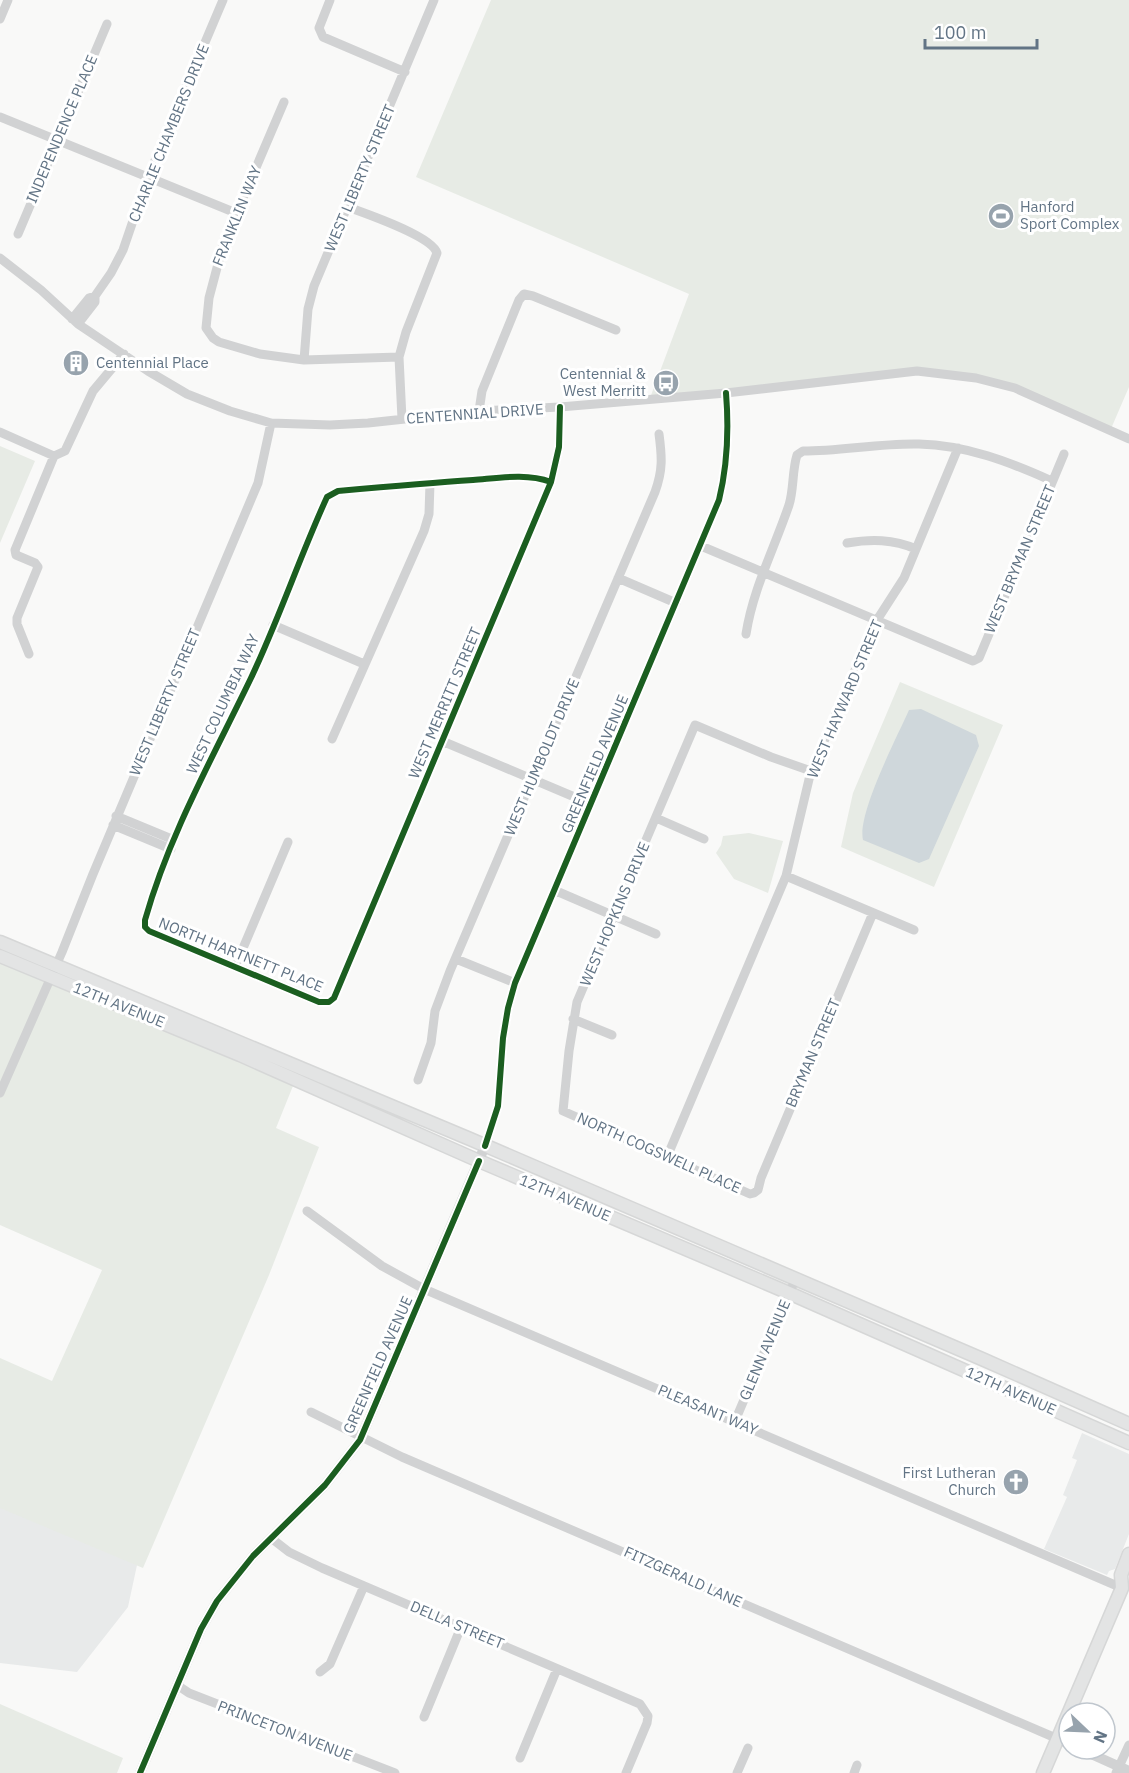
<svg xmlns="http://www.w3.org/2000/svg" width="1129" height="1773" font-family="'IBM Plex Sans',sans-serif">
<rect width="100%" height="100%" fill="#f9f9f8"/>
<!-- built -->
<path fill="#e8eaea" d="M0,1421L154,1486L128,1607L77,1672L0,1663Z
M1082,1433L1129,1454V1534L1115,1569L1109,1571L1107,1575L1044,1549L1067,1497L1063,1495L1077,1460L1072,1458Z"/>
<!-- green -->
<path fill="#e7ebe5" d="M491,0H1129V387L1110,431L1015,388L917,371L650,398L689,294L416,177Z
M0,446L35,461L0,543Z
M900,682L1003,725L934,887L841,847L853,793Z
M749,833L783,841L768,893L734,879L716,853L721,845L723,836Z
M0,949L59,970L297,1076L276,1128L319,1147L269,1275L143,1568L0,1508V1358L52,1381L102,1270L0,1225Z
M0,1704L123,1758L117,1773H0Z"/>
<!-- water -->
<path fill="#cfd7db" d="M921,709L976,735L979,746L929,859L919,863L863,840C857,814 897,737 909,710Z"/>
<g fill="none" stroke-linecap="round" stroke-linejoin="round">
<defs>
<path id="secondary" d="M0,942L470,1139L982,1359L1129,1424
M0,956L240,1055L479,1161L789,1293L1129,1443
M1043,1773L1122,1588L1121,1575L1129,1554"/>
</defs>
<!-- secondary casing -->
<use href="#secondary" stroke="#d6d7d7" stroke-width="15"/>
<!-- minor -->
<path stroke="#d1d2d3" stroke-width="9" d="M330,0L319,28L323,37L405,72
M0,19L8,0
M284,102L223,245L209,298L206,328L213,338L219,342L260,354L304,360L399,357
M0,117L236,213
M348,207C367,214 432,236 437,253L406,332L399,357L402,419
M18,234L107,24
M0,258L41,290L78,324L148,371L187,394L230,411L271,423L330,425L368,423L479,411L560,407L726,393L917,371L976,378L1015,388L1129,439
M72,319L89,298L95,296
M78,324L95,302V296L111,273L123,250L148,177L223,0
M304,360L308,309L314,286L434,0
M479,411L482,391L519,300L524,294L533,296L616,330
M0,432L54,456
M551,482C526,473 499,478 473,480C428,483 383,487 338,491L327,497C300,556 279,619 251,678C213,757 169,835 145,920V927L149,931L319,1002H329L334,998L551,482L559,447L560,407
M847,543C871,539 893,539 916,549
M701,546L973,661L979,658L1064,454
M618,578L676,603
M273,625L364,664
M746,634C753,589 774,549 789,505C794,489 792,471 797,455L803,451C842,451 880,443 919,444C966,445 1010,462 1052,481
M29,654L17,624V618L38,567L35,563L16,555L15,550L54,456L65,451L93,391L124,354
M332,739L424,531L429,514L430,483
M442,741L591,804
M811,771L771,757L695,725L577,1002L569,1051L563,1111L750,1194L754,1193L758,1190L761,1178L873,913
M116,816L174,840
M656,818L704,839
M113,825L171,849
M786,876L914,930
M554,890L656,934
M456,959L515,983
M235,967L288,842
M573,1019L612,1035
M418,1080L431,1043L435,1011L450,971L655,492C663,470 662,457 659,434
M0,1093L62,952L93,874L258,483L271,423
M485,1146L498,1106L503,1038L508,1008L515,983L719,500C728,463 729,430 726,393
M667,1157L786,876L811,771L877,620L904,578L958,448
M307,1211L382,1266L424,1289L1122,1588
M311,1412L402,1457L1058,1739
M735,1421L795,1280
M271,1538L289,1552L322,1568L640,1704L648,1716L647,1723L626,1773
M320,1672L330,1664L364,1586
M177,1685L189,1693L395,1773
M424,1717L461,1627
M520,1758L557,1669
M737,1773L748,1748
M854,1773L857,1765
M1116,1773L1129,1745"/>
<!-- tertiary -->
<path stroke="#d1d2d3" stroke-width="10" d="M1058,1739L1069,1744
M1080,1749L1129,1771
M140,1773L201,1629L217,1601L253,1556L325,1485L360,1440L485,1146"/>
<!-- secondary -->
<use href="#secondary" stroke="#e3e4e4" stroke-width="12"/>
<defs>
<path id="cycleway" d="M551,482C526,473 499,478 473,480C428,483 383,487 338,491L327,497C300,556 279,619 251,678C213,757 169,835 145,920V927L149,931L319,1002H329L334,998L551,482L559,447L560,407
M485,1146L498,1106L503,1038L508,1008L515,983L719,500C728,463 729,430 726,393
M140,1773L201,1629L217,1601L253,1556L325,1485L360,1440L479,1161"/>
</defs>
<!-- cycleway casing -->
<use href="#cycleway" stroke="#fff" stroke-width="10"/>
<!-- cycleway -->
<use href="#cycleway" stroke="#1b5e20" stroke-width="6"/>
</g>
<!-- icons -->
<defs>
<symbol id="stadium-disc" viewBox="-11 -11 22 22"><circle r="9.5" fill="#97a3ad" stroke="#fff"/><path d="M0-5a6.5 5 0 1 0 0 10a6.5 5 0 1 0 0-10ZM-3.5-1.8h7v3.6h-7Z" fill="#fff"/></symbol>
<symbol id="building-disc" viewBox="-11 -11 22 22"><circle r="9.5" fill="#97a3ad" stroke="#fff"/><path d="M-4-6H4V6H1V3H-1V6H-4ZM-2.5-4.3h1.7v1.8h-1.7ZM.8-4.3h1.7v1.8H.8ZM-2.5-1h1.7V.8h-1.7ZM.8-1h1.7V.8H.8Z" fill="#fff"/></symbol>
<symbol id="bus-disc" viewBox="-11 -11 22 22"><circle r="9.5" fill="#97a3ad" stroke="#fff"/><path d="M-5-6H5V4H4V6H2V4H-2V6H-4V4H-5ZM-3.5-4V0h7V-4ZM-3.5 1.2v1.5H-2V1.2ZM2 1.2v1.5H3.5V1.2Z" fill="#fff"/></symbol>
<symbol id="church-disc" viewBox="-11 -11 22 22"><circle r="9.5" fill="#97a3ad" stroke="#fff"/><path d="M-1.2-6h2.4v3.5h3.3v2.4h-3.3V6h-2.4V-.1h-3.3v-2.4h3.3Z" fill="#fff"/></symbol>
</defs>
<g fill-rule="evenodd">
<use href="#stadium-disc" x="986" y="201" width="30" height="30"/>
<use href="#building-disc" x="61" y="348" width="30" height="30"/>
<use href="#bus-disc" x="651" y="368" width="30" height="30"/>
<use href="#church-disc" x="1001" y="1467" width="30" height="30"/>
</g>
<g text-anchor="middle" stroke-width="6" stroke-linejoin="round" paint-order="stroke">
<!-- street labels -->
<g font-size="15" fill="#627485" stroke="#fff">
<text transform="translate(62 129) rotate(-67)" y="5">INDEPENDENCE PLACE</text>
<text transform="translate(169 133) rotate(-68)" y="5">CHARLIE CHAMBERS DRIVE</text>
<text transform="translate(360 178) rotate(-67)" y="5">WEST LIBERTY STREET</text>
<text transform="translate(237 216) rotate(-68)" y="5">FRANKLIN WAY</text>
<text transform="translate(475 414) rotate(-4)" y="5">CENTENNIAL DRIVE</text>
<text transform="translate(1020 559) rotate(-67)" y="5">WEST BRYMAN STREET</text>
<text transform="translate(845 699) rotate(-67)" y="5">WEST HAYWARD STREET</text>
<text transform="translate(165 702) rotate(-67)" y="5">WEST LIBERTY STREET</text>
<text transform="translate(445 703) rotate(-67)" y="5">WEST MERRITT STREET</text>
<text transform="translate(223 704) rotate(-65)" y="5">WEST COLUMBIA WAY</text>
<text transform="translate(542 757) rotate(-67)" y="5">WEST HUMBOLDT DRIVE</text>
<text transform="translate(595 764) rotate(-67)" y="5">GREENFIELD AVENUE</text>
<text transform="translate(615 914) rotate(-67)" y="5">WEST HOPKINS DRIVE</text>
<text transform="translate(241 955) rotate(22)" y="5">NORTH HARTNETT PLACE</text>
<text transform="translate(119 1005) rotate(22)" y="5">12TH AVENUE</text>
<text transform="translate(813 1053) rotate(-67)" y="5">BRYMAN STREET</text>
<text transform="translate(659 1153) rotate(24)" y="5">NORTH COGSWELL PLACE</text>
<text transform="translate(565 1198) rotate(23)" y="5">12TH AVENUE</text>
<text transform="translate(765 1350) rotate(-67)" y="5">GLENN AVENUE</text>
<text transform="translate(378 1365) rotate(-66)" y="5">GREENFIELD AVENUE</text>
<text transform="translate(1011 1391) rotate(24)" y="5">12TH AVENUE</text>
<text transform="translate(708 1410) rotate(23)" y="5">PLEASANT WAY</text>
<text transform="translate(683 1577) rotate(24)" y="5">FITZGERALD LANE</text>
<text transform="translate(457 1625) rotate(23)" y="5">DELLA STREET</text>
<text transform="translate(285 1731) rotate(21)" y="5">PRINCETON AVENUE</text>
</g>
<!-- poi labels -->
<g font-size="15" fill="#627485" stroke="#fff" text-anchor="start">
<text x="1020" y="212">Hanford<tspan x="1020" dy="17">Sport Complex</tspan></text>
<text x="96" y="368">Centennial Place</text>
<text x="646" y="379" text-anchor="end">Centennial &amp;<tspan x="646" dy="17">West Merritt</tspan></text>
<text x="996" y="1478" text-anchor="end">First Lutheran<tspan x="996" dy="17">Church</tspan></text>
</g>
</g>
<!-- north arrow -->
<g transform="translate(1087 1731) rotate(113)"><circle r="28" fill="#ffffff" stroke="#c0c7ce" stroke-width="1.5"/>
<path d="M0-4.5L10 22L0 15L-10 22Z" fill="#97a3ad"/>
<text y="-9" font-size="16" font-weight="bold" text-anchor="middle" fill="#627485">N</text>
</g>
<!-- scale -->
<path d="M925 39v9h112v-9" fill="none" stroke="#627485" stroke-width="3"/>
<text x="934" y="39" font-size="18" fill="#627485" stroke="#ffffff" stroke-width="4.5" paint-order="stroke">100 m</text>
</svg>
